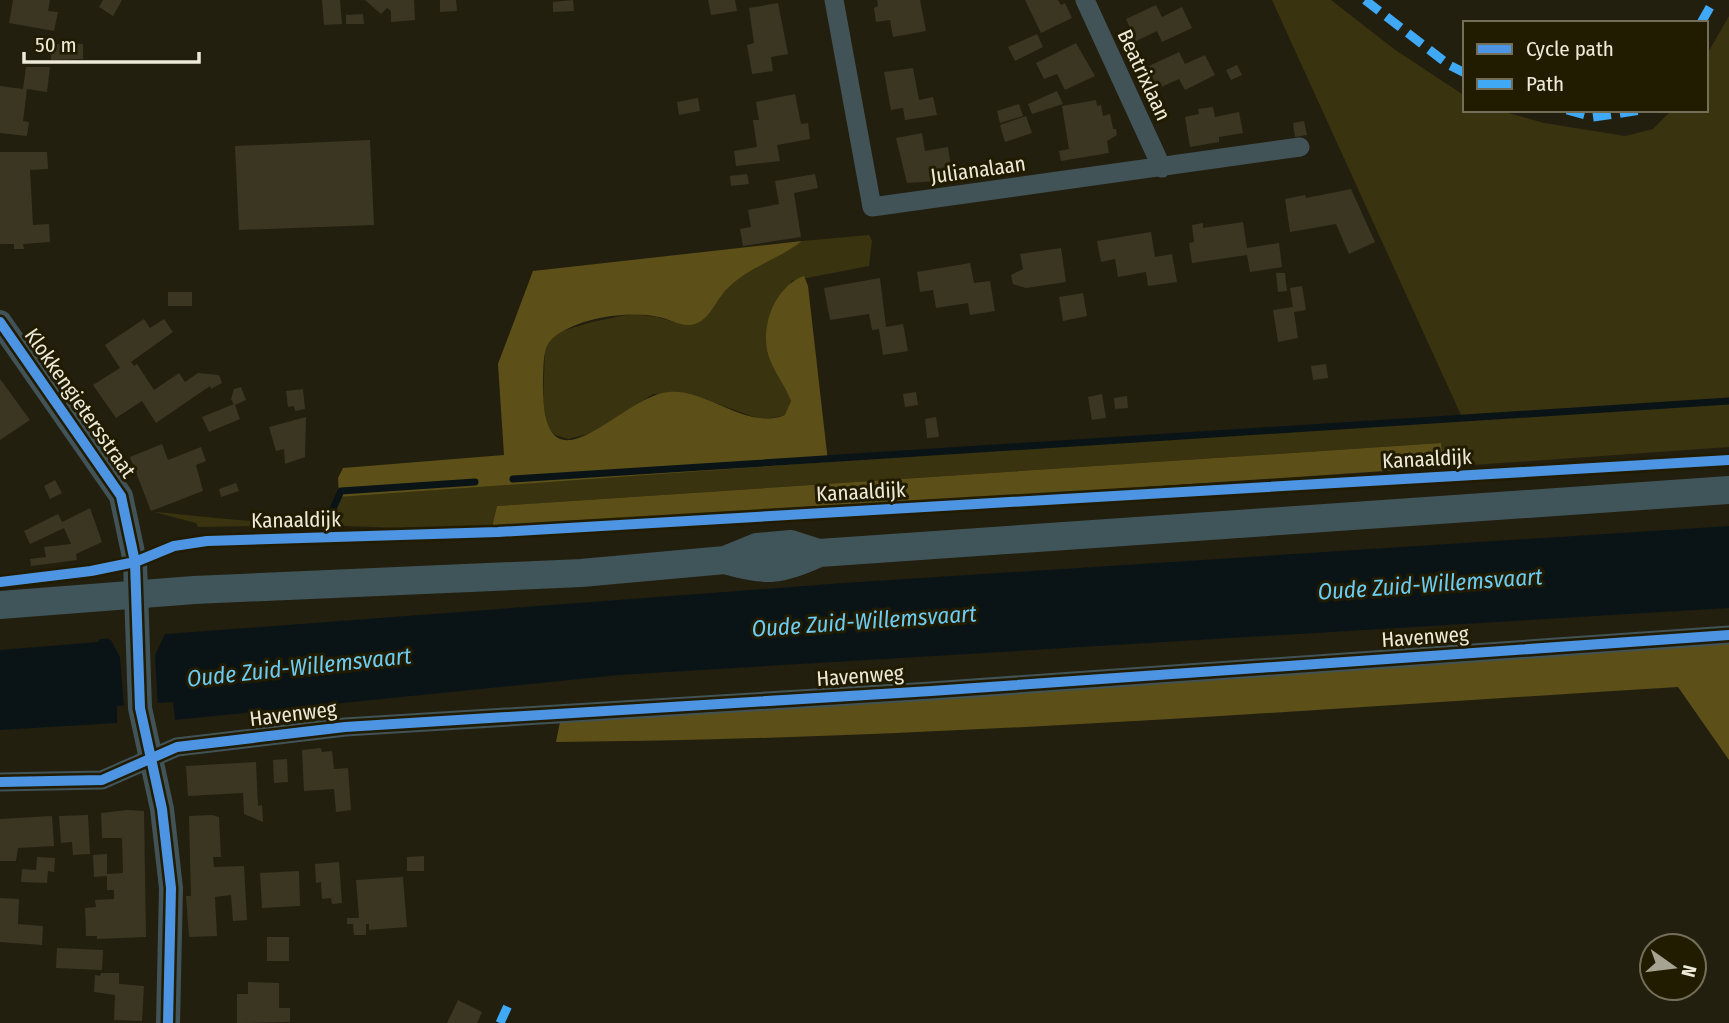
<svg xmlns="http://www.w3.org/2000/svg" width="1729" height="1023" font-family="'Fira Sans Condensed',sans-serif">
<rect width="100%" height="100%" fill="#231f0f"/>
<!-- green -->
<path fill="#3a330f" d="M1272,0H1331L1394,49L1465,96V110H1498L1544,123L1625,136L1653,129L1672,110H1706V56L1729,16V447L1444,467L1441,443L497,506L491,531L315,525L198,527L196,523L154,512C198,515 297,531 333,514L339,497L1461,415Z
M869,235L872,241L869,266L791,281L788,392L791,401L786,415L762,420L688,393L653,394L596,432L568,439L555,435L548,428L543,402L545,351L549,341L562,331L592,322L631,314L657,317L682,324L710,312L727,288L749,270L802,241Z"/>
<!-- forest -->
<path fill="#5c5018" d="M802,241C779,259 751,266 730,286C717,297 711,319 695,324C683,328 670,319 659,317C628,310 575,318 552,339C542,348 544,367 543,379C540,507 621,395 669,392C709,389 746,431 785,415L791,401C785,384 771,369 767,350C762,322 776,286 804,276L808,286L828,462L339,497L338,478L343,468L504,455L498,364L533,271Z
M1441,443L1444,467L491,531L497,506Z
M1729,643V760L1678,687C1305,710 930,739 556,742L561,717Z"/>
<!-- water -->
<path fill="#0a1417" d="M1729,526V608L619,675L175,720L173,702L117,706V723L0,730V650L98,642L100,639L844,583Z"/>
<!-- pier -->
<path fill="#231f0f" d="M166,632L155,655L158,707L124,708L120,657L111,640L103,636Z"/>
<g fill="none" stroke-linecap="round" stroke-linejoin="round">
<!-- stream -->
<path stroke="#0a1417" stroke-width="7" d="M513,479L1729,401
M331,513L341,491L475,482"/>
</g>
<!-- building -->
<path fill="#3a3622" d="M13,0H50L48,11L58,12L54,31L9,23Z
M103,0H122L113,16L99,7Z
M322,0H340L342,24L324,25Z
M365,0H414L415,20L391,22V11L387,8L381,14Z
M440,0H456L457,11L440,12Z
M573,0L574,11L553,12V2Z
M708,0H735L737,11L711,15Z
M877,0H920L926,31L893,37L890,20L876,22L874,8L878,6Z
M1025,0H1058L1061,5L1065,3L1072,18L1041,33Z
M778,3L788,54L771,57L773,71L752,74L747,45L754,43L749,8Z
M1156,5L1162,17L1182,7L1192,28L1162,42L1157,31L1136,41L1126,19Z
M363,14L364,24H346V15Z
M1037,34L1043,47L1015,61L1008,47Z
M1076,43L1095,76L1065,90L1057,74L1044,79L1036,63Z
M51,44H83V59L51,60Z
M1179,52L1185,64L1205,55L1215,75L1185,90L1179,79L1159,88L1158,85L1153,88L1148,77L1153,75L1149,66Z
M1237,65L1242,75L1231,80L1226,70Z
M26,67H50L47,92L27,89L23,121L29,122L27,136L0,133V86L23,89Z
M913,68L919,100L933,97L937,115L905,120L903,108L891,110L884,72Z
M1057,91L1063,104L1032,114L1028,104Z
M795,94L801,124L808,123L810,139L777,145L780,161L736,166L734,151L757,147L753,120H759L756,102Z
M698,98L700,111L679,115L677,102Z
M1096,100L1097,106L1101,105L1103,116L1110,114L1113,129H1116L1117,135L1107,141L1109,153L1061,161L1059,151L1069,149L1062,106Z
M1019,104L1023,116L1000,123L997,111Z
M1213,107L1215,117L1239,112L1243,133L1219,137V142L1190,147L1185,117L1199,114L1198,109Z
M1026,116L1032,133L1005,142L1000,125Z
M1304,121L1307,135L1295,137L1293,123Z
M922,133L925,151L948,147L953,180L907,183L896,138Z
M370,140L374,225L239,230L235,146Z
M0,152H47L48,169L30,170L33,225L49,224L50,242L23,244L24,249H14V244H0Z
M747,174L749,184L731,186L730,176Z
M815,174L818,188L794,193L801,237L743,246L740,229L751,227L748,210L779,204L775,181Z
M1351,189L1375,242L1349,254L1336,224L1290,232L1285,199L1305,195L1306,198Z
M1243,222L1247,248L1279,243L1282,267L1250,272L1247,255L1192,263L1189,243L1194,242L1192,225L1203,223V228Z
M1151,232L1155,257L1172,254L1177,282L1148,286L1146,272L1118,277L1115,259L1101,262L1097,241Z
M1061,248L1066,282L1026,288L1013,284L1011,275L1023,269L1020,254Z
M970,263L974,283L990,281L995,311L970,315L968,303L936,308L933,290L920,292L917,272Z
M1276,273H1285L1287,291L1278,292Z
M880,278L886,327L903,324L908,351L883,355L879,329L872,330L869,314L830,320L824,288Z
M1302,286L1306,310L1294,312L1298,338L1278,342L1273,310L1293,307L1290,288Z
M168,292H192V306H168Z
M1083,293L1087,316L1063,321L1059,297Z
M144,319L150,328L164,319L173,332L131,362L134,366L137,364L154,390L179,373L185,382L198,373L219,375L222,383L211,389L210,386L156,423L142,401L116,418L93,385L120,368L105,345Z
M1326,364L1328,378L1313,380L1311,366Z
M0,379L30,420L0,440Z
M241,387L246,400L235,405L240,419L209,432L202,417L234,404L231,399L234,389Z
M303,389L305,409L295,411L294,406L288,407L286,391Z
M916,392L918,405L905,407L903,394Z
M1102,394L1106,418L1092,420L1088,397Z
M1127,396L1128,408L1115,409L1114,398Z
M306,417L305,457L285,464L284,449L276,451L269,427Z
M936,417L939,437L927,438L925,419Z
M162,444L168,460L201,447L206,461L196,465L203,491L151,511L130,457Z
M55,480L62,493L50,499L44,486Z
M236,483L239,491L221,497L219,489Z
M90,508L102,542L76,554L77,560L31,566L30,559L46,557L44,547L71,544L64,528L30,544L24,531L58,514L62,522Z
M321,748L322,752L332,751L334,769L348,768L351,810L336,812L334,789L304,791L302,750Z
M287,759L288,782L274,783L273,760Z
M256,762L258,806L262,805L263,822L244,814L243,793L188,796L186,766Z
M128,810L144,811L146,937L97,939V936H86L85,908L96,907L95,900L114,899V890H107V876L94,877L93,855L107,854V874L123,873L122,838H102L101,813Z
M88,815L90,854L73,855L72,842L61,843L59,816Z
M212,815L219,817L221,857H213L214,867L244,866L247,920L233,921L231,895L215,897L217,936L189,937L186,896H191L189,816Z
M52,816L54,846L18,848L16,861H0V819Z
M424,856V871H407V857Z
M37,857L55,858L54,872L48,871L47,883L21,882L22,869L36,870Z
M339,862L342,903L332,904L331,898L322,899L321,882L316,883L315,864Z
M299,871L300,906L262,908L260,873Z
M403,877L407,927L369,930V924H366V935H354L353,924H347V918H359L356,880Z
M0,898L19,899L18,924L43,926L42,945L0,942Z
M267,937H289V961H267Z
M57,948L103,950L102,970L56,968Z
M101,973H119V984L144,986L142,1021L114,1020L115,995L94,992L95,975L100,976Z
M248,982L279,983V1008H290V1022L237,1023V994H248Z
M458,1000L482,1012L477,1023H447Z"/>
<g fill="none" stroke-linecap="round" stroke-linejoin="round">
<!-- minor -->
<path stroke="#415357" stroke-width="19" d="M834,0L872,207L1300,147
M1085,0L1162,168
M0,782L102,780L177,747L345,727L931,691L1729,635"/>
<!-- tertiary -->
<path stroke="#415357" stroke-width="24" d="M0,322L121,496L135,562L140,708L162,809L171,888L168,1023"/>
<!-- secondary -->
<path stroke="#40555a" stroke-width="28" d="M725,560C766,572 780,571 819,553L1729,490
M0,605L194,590L581,573L725,560L757,547L791,544L819,553"/>
<!-- quiet -->
<path stroke="#3fa9f5" stroke-width="9" stroke-dasharray="18 9" stroke-linecap="butt" d="M1365,0L1449,65L1465,73
M1701,23L1714,0
M1567,110L1593,117L1642,110
M500,1023L511,999"/>
<defs>
<path id="cycleway" d="M0,322L121,496L135,562L140,708L162,809L171,888L168,1023
M0,582L91,571L135,562L174,546L207,541L498,532L1729,460
M0,782L102,780L177,747L345,727L931,691L1729,635"/>
</defs>
<!-- cycleway casing -->
<use href="#cycleway" stroke="#211b00" stroke-width="15"/>
<!-- cycleway -->
<use href="#cycleway" stroke="#4d94e3" stroke-width="10"/>
</g>
<g text-anchor="middle" stroke-width="6" stroke-linejoin="round" paint-order="stroke">
<!-- street labels -->
<g font-size="21" fill="#edead9" stroke="#211b00">
<text transform="translate(1144 75) rotate(65)" y="7">Beatrixlaan</text>
<text transform="translate(978 170) rotate(-8)" y="7">Julianalaan</text>
<text transform="translate(80 403) rotate(55)" y="7">Klokkengietersstraat</text>
<text transform="translate(1427 459) rotate(-3)" y="7">Kanaaldijk</text>
<text transform="translate(861 492) rotate(-3)" y="7">Kanaaldijk</text>
<text transform="translate(296 520) rotate(-1)" y="7">Kanaaldijk</text>
<text transform="translate(1425 637) rotate(-4)" y="7">Havenweg</text>
<text transform="translate(860 676) rotate(-4)" y="7">Havenweg</text>
<text transform="translate(293 714) rotate(-7)" y="7">Havenweg</text>
</g>
<!-- water labels -->
<g font-size="23" font-style="italic" fill="#6ccdf4" stroke="#211b00">
<text transform="translate(1430 584) rotate(-4)" y="8">Oude Zuid-Willemsvaart</text>
<text transform="translate(864 621) rotate(-4)" y="8">Oude Zuid-Willemsvaart</text>
<text transform="translate(299 667) rotate(-6)" y="8">Oude Zuid-Willemsvaart</text>
</g>
</g>
<!-- legend -->
<rect x="1463" y="21" width="245" height="91" fill="#211b00" stroke="#736e57" stroke-width="2"/>
<rect x="1477" y="44" width="35" height="10" fill="#4d94e3" stroke="#736e57" stroke-width="2"/>
<text x="1526" y="56" font-size="21" fill="#edead9">Cycle path</text>
<rect x="1477" y="79" width="35" height="10" fill="#3fa9f5" stroke="#736e57" stroke-width="2"/>
<text x="1526" y="91" font-size="21" fill="#edead9">Path</text>
<!-- north arrow -->
<g transform="translate(1673 967) rotate(104)"><circle r="33" fill="#211b00" stroke="#736e57" stroke-width="2"/>
<path d="M0-5L12 26L0 18L-12 26Z" fill="#a6a392"/>
<text y="-10" font-size="19" font-weight="bold" text-anchor="middle" fill="#edead9">N</text>
</g>
<!-- scale -->
<path d="M24 52v10h175v-10" fill="none" stroke="#edead9" stroke-width="3.5"/>
<text x="35" y="52" font-size="21" fill="#edead9" stroke="#211b00" stroke-width="5" paint-order="stroke">50 m</text>
</svg>
